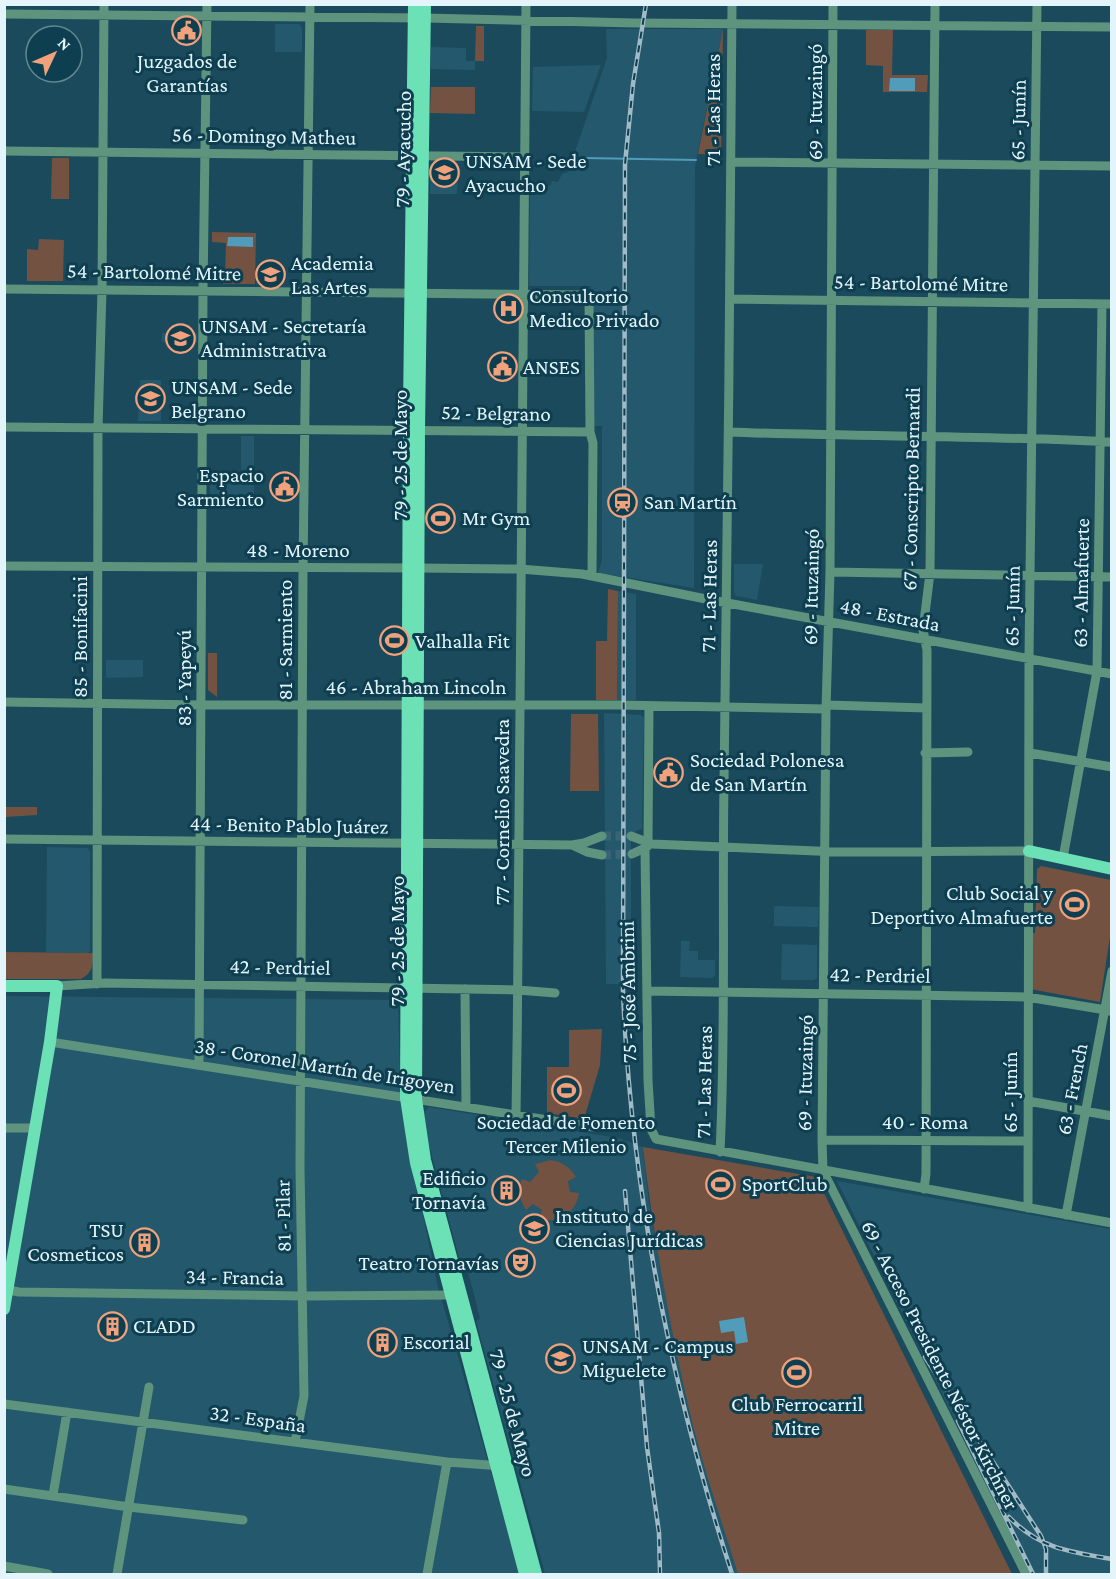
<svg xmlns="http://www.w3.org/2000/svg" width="1116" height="1579" font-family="'Crimson Pro',serif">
<rect width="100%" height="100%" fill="#1b4a5c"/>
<!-- built -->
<path fill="#24586c" d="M275,24H299L302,28V52H275Z
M606,29H723L695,166L694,588L598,573L602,560V426H593L591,286H529L530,181L550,186L552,181L558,182L562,174L568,172L607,58Z
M431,47L466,48V61H475V70L431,69Z
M601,65L584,112L532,111L533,67Z
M433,163H458L457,194H430V165Z
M162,333H197V342H162Z
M140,380H161V421H138Z
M241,436H254V499H210V477H241Z
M734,564H763L757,600L736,596L734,592Z
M618,591L636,594V700H617Z
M106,660H143V677L106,678Z
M604,713L641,715L644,718L642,829L631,833V984H606Z
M47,847L87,848L90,851V951L88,953L46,952Z
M774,906L819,907L818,927L774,926Z
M681,941H690L689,951H698V960H715V975L712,978L680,977Z
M782,944L817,945V978L814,980H781Z
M5,996L398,1000L401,1107L437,1283L520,1574H5Z
M429,1107L618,1138L643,1147L649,1203L670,1319L694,1427L738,1574H545L476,1321L480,1319L474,1294L467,1268L462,1269L429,1145L424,1112Z
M837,1181L1111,1229V1574H1031Z"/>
<!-- green -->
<path fill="#745241" d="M476,26H484V61H475Z
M723,29L721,154H698Z
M866,30H893L892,75H928L927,92H883V66L866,65Z
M431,87H475V114L430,113Z
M52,158H69V199H51Z
M212,232L256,233L255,284H223V275H225L226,243L212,242Z
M39,239L64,240L63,281H27V249L38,250Z
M608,589L618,591L617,700H596V641H607Z
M208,653H217V697L208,690Z
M571,714H598L599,791H570Z
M5,807H37V815L5,817Z
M1041,866L1111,880V930L1100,1002L1030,989L1032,933H1035L1037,869Z
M5,952L93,953C93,964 93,973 81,979H5Z
M602,1029L600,1065L584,1119L547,1113V1067H569V1030Z
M643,1147L816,1177L1012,1574H738C723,1525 706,1476 693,1426C671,1334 654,1241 643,1147Z
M551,1160C562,1162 570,1167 576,1177L568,1181L570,1192L579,1193C576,1213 559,1224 539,1219L542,1210L533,1204L526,1210C519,1200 518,1190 522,1179L530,1182L539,1172L535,1164Z"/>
<!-- water -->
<path fill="#509cba" d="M890,78H915V91H889Z
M228,237H253V247L227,246Z
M744,1317L748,1342L736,1344L734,1331L721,1333L719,1321Z"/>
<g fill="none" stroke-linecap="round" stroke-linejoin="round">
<!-- stream -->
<path stroke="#509cba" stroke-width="2" d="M584,158L696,160"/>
<!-- minor-tunnel -->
<path stroke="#396474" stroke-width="9" stroke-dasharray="9 4.5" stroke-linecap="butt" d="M602,836H631
M602,855L632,854"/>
<!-- minor -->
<path stroke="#5e937e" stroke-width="9" d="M833,4L830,572L826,709L822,1140L823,1171L1026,1574
M4,14L425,18L635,23L1112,27
M4,151L524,157
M731,162L1112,166
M4,289L587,295L589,298L590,432L593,443L592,575
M730,299L1112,304
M4,427L590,432
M729,432C857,437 984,435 1112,442
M4,566L419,568L520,569L582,574L706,599L1112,674
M830,572L1112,577
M4,702L202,705H619L826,709
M827,705L926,708
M925,753L968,752
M1030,753L1112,767
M631,836L652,844L840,852L1029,851
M4,839L572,845L584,843L602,836
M648,842L649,706
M572,845L587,852L602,855
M645,849L648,1080L651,1129L656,1139L1112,1223
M632,854L647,847
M1063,858L1097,671L1102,304
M97,984L98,428L102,290L104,4
M57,986L105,983L518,990L555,993
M465,989L466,1107
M647,991L1027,997L1112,1011
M50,1042L593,1127
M199,1064L203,291L207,4
M1028,1101L1112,1116
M516,1115C522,745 521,375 526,4
M4,1128H35
M822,1140L1028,1141
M720,1152C726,1029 722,906 724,783C727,523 731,264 732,4
M924,1189L926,1174L927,650L923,630L930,573L935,4
M1028,1208L1029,658L1037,4
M1066,1215L1112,971
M8,1290L19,1292L302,1296L456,1295
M4,1404L447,1462L502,1466
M295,1442L304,1396L300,1168L303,569L310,4
M4,1489L129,1507L243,1520
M53,1495L67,1412
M4,1566L48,1574
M117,1574L149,1387
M427,1574L447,1462"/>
<!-- major -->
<path stroke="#6ce1b6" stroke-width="12" d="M414,4L409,408L406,1098L416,1163L525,1574
M425,4L419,430L416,1099L425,1160L536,1574
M1029,851L1112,869
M4,986H57L50,1042L4,1309"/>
<defs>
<path id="rail" d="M646,4L633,84L625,164L623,991C631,1189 671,1386 732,1574
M625,1191L647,1447L659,1533L660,1574
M925,1357L1041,1536L1046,1549V1574
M958,1421L1033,1574
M1009,1517C1040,1549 1070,1552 1112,1559"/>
</defs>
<!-- rail casing -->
<use href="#rail" stroke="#a1bbc6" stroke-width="4.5"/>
<!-- rail -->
<use href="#rail" stroke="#0e3f50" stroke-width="2" stroke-dasharray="7" stroke-linecap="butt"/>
</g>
<!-- icons -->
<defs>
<symbol id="civic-ring" viewBox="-11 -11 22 22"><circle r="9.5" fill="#0e3f50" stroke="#f1a17b" stroke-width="1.5"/><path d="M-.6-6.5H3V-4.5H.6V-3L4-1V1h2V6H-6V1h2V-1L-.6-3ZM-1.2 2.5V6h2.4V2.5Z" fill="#f1a17b"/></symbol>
<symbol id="university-ring" viewBox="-11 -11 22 22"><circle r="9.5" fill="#0e3f50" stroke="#f1a17b" stroke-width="1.5"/><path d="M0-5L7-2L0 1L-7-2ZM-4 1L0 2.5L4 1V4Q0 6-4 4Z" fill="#f1a17b"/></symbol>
<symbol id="hospital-ring" viewBox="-11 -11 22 22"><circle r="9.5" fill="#0e3f50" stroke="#f1a17b" stroke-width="1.5"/><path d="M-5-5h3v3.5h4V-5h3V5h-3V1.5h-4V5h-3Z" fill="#f1a17b"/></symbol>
<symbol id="station-ring" viewBox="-11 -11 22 22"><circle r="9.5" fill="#0e3f50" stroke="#f1a17b" stroke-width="1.5"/><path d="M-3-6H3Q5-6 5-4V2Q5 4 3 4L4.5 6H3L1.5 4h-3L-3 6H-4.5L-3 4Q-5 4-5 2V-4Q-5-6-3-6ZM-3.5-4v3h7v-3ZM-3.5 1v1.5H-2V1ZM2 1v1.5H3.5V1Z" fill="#f1a17b"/></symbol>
<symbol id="stadium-ring" viewBox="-11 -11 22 22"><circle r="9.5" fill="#0e3f50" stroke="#f1a17b" stroke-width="1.5"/><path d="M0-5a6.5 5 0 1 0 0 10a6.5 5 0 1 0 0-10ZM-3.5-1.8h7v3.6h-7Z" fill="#f1a17b"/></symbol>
<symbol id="building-ring" viewBox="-11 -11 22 22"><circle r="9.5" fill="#0e3f50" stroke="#f1a17b" stroke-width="1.5"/><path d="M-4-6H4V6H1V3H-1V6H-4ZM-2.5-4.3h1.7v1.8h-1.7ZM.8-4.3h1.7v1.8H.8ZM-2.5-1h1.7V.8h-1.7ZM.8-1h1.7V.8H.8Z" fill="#f1a17b"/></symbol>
<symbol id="theatre-ring" viewBox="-11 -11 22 22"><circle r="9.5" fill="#0e3f50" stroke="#f1a17b" stroke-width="1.5"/><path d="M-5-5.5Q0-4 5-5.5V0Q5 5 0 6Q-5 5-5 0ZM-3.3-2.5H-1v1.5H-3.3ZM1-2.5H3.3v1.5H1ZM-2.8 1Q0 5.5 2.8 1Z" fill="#f1a17b"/></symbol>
</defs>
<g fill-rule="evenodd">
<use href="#civic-ring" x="170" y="14" width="33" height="33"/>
<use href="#university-ring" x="428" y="156" width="33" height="33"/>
<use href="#university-ring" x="254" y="258" width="33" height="33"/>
<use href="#hospital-ring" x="492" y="292" width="33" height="33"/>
<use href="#university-ring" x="164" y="322" width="33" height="33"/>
<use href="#civic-ring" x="486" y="350" width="33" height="33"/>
<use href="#university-ring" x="134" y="382" width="33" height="33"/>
<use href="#civic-ring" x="268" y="470" width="33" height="33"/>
<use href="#station-ring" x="606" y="486" width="33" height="33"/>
<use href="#stadium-ring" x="424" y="502" width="33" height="33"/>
<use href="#stadium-ring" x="378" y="624" width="33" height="33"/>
<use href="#civic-ring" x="652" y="756" width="33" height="33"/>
<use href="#stadium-ring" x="1058" y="888" width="33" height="33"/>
<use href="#stadium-ring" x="550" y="1074" width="33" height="33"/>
<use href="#stadium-ring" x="704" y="1168" width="33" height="33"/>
<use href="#building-ring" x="490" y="1174" width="33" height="33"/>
<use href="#university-ring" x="518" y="1212" width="33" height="33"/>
<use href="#building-ring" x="128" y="1226" width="33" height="33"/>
<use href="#theatre-ring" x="504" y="1246" width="33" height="33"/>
<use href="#building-ring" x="96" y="1310" width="33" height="33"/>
<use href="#building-ring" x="366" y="1326" width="33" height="33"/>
<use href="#university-ring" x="544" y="1342" width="33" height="33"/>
<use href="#stadium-ring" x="780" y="1356" width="33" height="33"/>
</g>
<g text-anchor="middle" stroke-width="6" stroke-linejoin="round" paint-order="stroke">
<!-- poi labels -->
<g font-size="21" fill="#e4f4fb" stroke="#0e3f50" text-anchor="start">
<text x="187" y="68" text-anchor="middle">Juzgados de<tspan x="187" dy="24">Garantías</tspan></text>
<text x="465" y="168">UNSAM - Sede<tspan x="465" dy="24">Ayacucho</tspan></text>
<text x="291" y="270">Academia<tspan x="291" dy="24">Las Artes</tspan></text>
<text x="529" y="303">Consultorio<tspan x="529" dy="24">Medico Privado</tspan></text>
<text x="201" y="333">UNSAM - Secretaría<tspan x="201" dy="24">Administrativa</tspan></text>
<text x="523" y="374">ANSES</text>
<text x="171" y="394">UNSAM - Sede<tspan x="171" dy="24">Belgrano</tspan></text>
<text x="264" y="482" text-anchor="end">Espacio<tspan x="264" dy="24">Sarmiento</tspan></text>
<text x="644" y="509">San Martín</text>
<text x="462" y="525">Mr Gym</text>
<text x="415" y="648">Valhalla Fit</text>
<text x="690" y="767">Sociedad Polonesa<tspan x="690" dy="24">de San Martín</tspan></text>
<text x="1053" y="900" text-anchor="end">Club Social y<tspan x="1053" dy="24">Deportivo Almafuerte</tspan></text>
<text x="566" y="1129" text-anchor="middle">Sociedad de Fomento<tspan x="566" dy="24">Tercer Milenio</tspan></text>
<text x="486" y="1185" text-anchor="end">Edificio<tspan x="486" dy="24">Tornavía</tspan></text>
<text x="742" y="1191">SportClub</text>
<text x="555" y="1223">Instituto de<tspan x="555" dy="24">Ciencias Jurídicas</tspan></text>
<text x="124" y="1237" text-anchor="end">TSU<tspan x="124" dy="24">Cosmeticos</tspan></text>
<text x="499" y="1270" text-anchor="end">Teatro Tornavías</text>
<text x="133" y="1333">CLADD</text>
<text x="403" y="1349">Escorial</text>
<text x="582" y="1353">UNSAM - Campus<tspan x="582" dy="24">Miguelete</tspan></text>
<text x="797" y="1411" text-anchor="middle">Club Ferrocarril<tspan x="797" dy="24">Mitre</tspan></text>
</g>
<!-- street labels -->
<g font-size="21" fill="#e4f4fb" stroke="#0e3f50">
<text transform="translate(815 102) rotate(-90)" y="7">69 - Ituzaingó</text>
<text transform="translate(713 110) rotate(-90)" y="7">71 - Las Heras</text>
<text transform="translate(1018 120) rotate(-89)" y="7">65 - Junín</text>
<text transform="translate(264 136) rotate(1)" y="7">56 - Domingo Matheu</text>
<text transform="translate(403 149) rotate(-89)" y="7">79 - Ayacucho</text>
<text transform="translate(154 272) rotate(1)" y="7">54 - Bartolomé Mitre</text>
<text transform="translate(921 283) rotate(1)" y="7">54 - Bartolomé Mitre</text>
<text transform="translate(496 413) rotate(1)" y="7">52 - Belgrano</text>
<text transform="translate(400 455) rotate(-90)" y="7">79 - 25 de Mayo</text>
<text transform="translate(911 489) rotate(-89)" y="7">67 - Conscripto Bernardi</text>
<text x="298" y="557">48 - Moreno</text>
<text transform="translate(1081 583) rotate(-89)" y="7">63 - Almafuerte</text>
<text transform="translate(811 587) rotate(-89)" y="7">69 - Ituzaingó</text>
<text transform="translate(709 596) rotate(-89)" y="7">71 - Las Heras</text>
<text transform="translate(1012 606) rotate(-89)" y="7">65 - Junín</text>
<text transform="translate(890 615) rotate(11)" y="7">48 - Estrada</text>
<text transform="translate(80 637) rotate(-90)" y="7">85 - Bonifacini</text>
<text transform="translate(285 640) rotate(-90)" y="7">81 - Sarmiento</text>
<text transform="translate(184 678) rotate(-90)" y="7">83 - Yapeyú</text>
<text x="416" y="694">46 - Abraham Lincoln</text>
<text transform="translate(502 812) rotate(-90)" y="7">77 - Cornelio Saavedra</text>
<text transform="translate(289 825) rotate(1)" y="7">44 - Benito Pablo Juárez</text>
<text transform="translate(397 941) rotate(-90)" y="7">79 - 25 de Mayo</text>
<text transform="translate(280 967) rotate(1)" y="7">42 - Perdriel</text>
<text transform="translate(880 975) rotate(1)" y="7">42 - Perdriel</text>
<text transform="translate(628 992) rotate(-91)" y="7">75 - José Ambrini</text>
<text transform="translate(325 1066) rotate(9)" y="7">38 - Coronel Martín de Irigoyen</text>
<text transform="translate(805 1073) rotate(-89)" y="7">69 - Ituzaingó</text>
<text transform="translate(704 1082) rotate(-89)" y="7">71 - Las Heras</text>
<text transform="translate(1072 1089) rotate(-79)" y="7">63 - French</text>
<text transform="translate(1010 1092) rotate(-90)" y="7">65 - Junín</text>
<text x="925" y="1129">40 - Roma</text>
<text transform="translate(283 1216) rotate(-91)" y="7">81 - Pilar</text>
<text transform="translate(235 1277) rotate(1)" y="7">34 - Francia</text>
<text transform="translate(940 1365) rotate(63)" y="7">69 - Acceso Presidente Néstor Kirchner</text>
<text transform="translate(513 1413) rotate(75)" y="7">79 - 25 de Mayo</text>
<text transform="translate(258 1419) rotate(8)" y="7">32 - España</text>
</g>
</g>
<!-- border -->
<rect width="1116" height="1579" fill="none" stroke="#e4f4fb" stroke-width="12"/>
<!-- north arrow -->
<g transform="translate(54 54) rotate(46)"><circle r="28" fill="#0e3f50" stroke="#648794" stroke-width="1.5"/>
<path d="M0-4.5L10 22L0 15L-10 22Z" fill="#f1a17b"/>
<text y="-9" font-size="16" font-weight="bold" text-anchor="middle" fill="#e4f4fb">N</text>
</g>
</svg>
